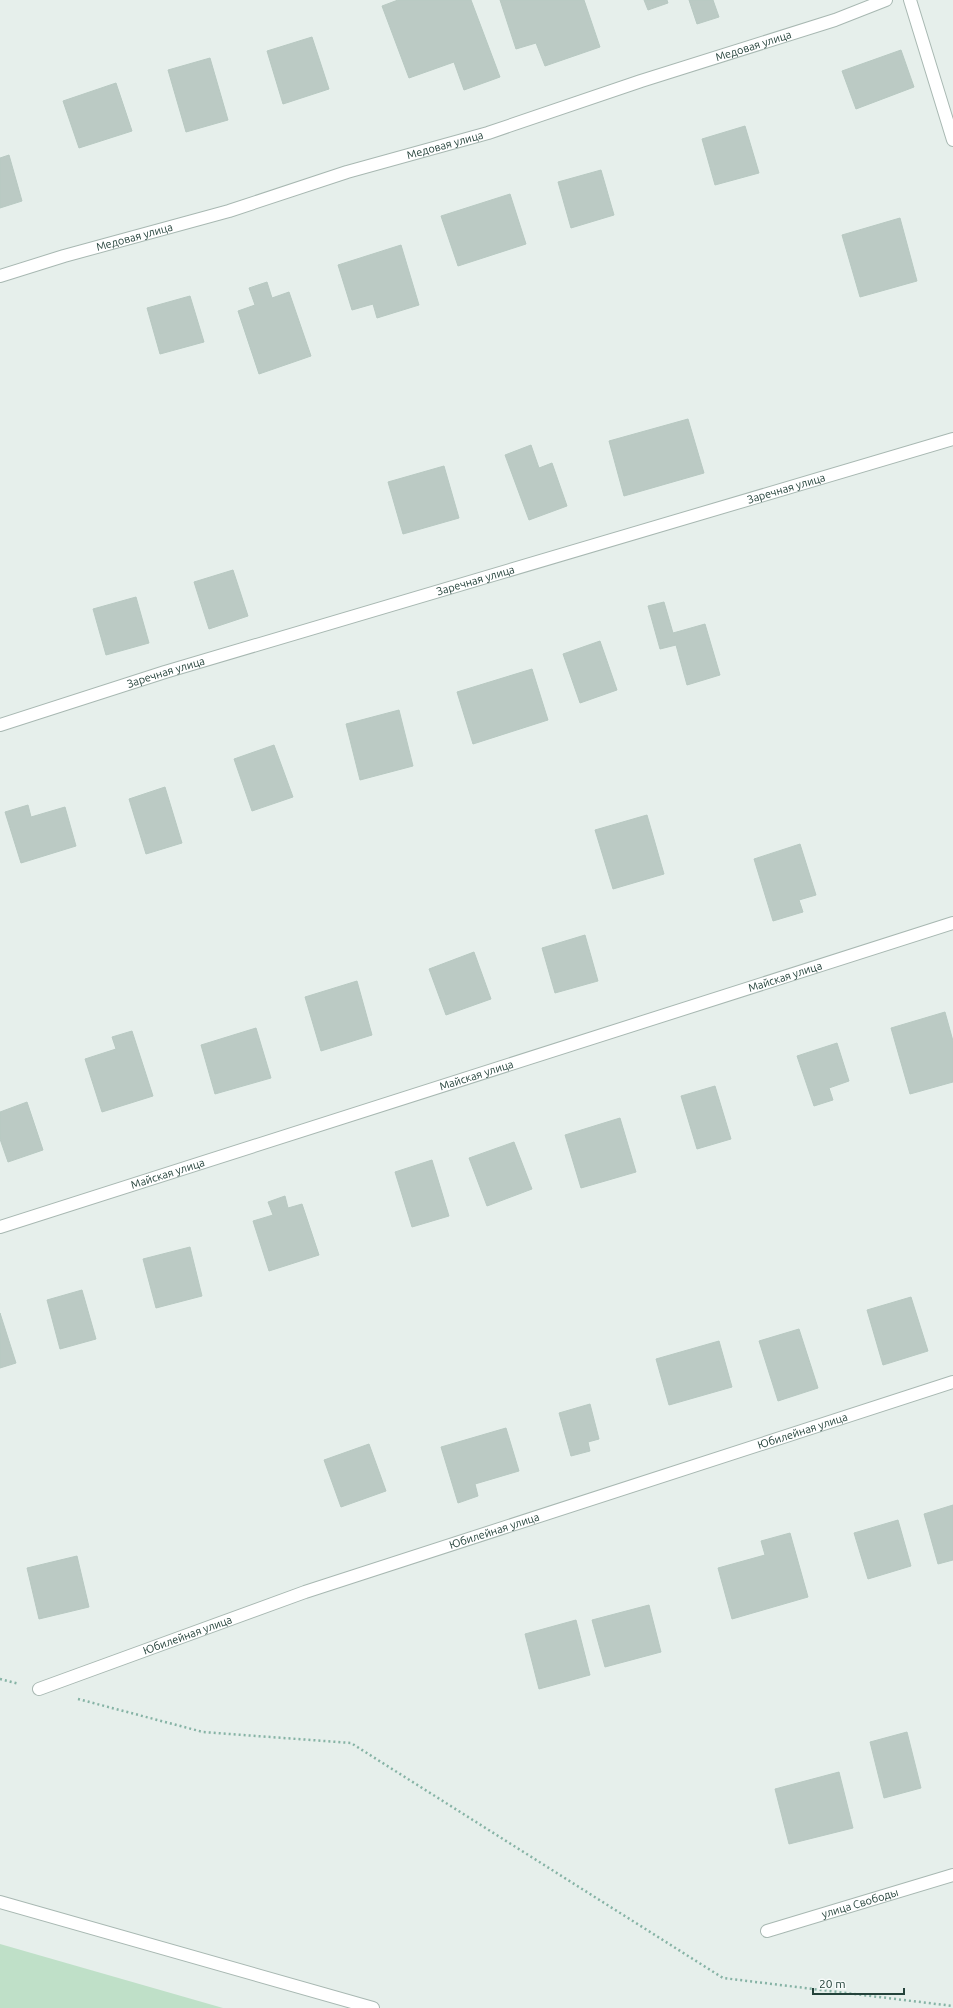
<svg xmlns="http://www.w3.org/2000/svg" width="953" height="2008" font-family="Ubuntu,sans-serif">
<rect width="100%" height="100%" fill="#e6efeb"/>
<!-- green -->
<path fill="#bfe0c8" d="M0,1944L223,2008H0Z"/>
<!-- building -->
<path fill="#bbcac4" stroke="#b8c9c2" d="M398,0H471L500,77L464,90L454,62L409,78L382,6Z
M500,0H584L600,47L545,66L536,43L516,49Z
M644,0H667L668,3L648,10Z
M689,0H713L719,17L697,24Z
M312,37L329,89L283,104L267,51Z
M901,50L914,87L856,109L842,71Z
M210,58L228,120L186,132L168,70Z
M116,83L132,131L79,148L63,101Z
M745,126L759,173L715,185L702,139Z
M9,155L22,201L0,208V158Z
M601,170L614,215L571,228L558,182Z
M510,194L526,244L458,266L441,216Z
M900,218L917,281L860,297L842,235Z
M401,245L419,305L377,318L373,304L352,310L338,265Z
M267,282L272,298L289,292L311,356L259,374L238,311L255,305L249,288Z
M190,296L204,342L160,354L147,308Z
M688,419L704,473L624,496L609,441Z
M531,445L539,468L552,463L567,506L529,520L505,455Z
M444,466L459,518L403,534L388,482Z
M233,570L248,616L209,629L194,582Z
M136,597L149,643L106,655L93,609Z
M664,602L673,633L705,624L720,675L687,685L676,645L660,649L648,606Z
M600,641L617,690L580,703L563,654Z
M532,669L548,720L473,744L457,692Z
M399,710L413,766L360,780L346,724Z
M274,745L293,797L252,811L234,759Z
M165,787L182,843L146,854L129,799Z
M28,805L31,817L65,807L76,846L21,863L5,812Z
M647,815L664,874L613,889L595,830Z
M800,844L816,895L799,900L803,912L773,921L754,859Z
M585,935L598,981L555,993L542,948Z
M474,952L491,999L446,1015L429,969Z
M357,981L372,1035L321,1051L305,997Z
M945,1012L953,1041V1082L910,1094L891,1028Z
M256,1028L271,1078L215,1094L201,1045Z
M132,1031L153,1096L102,1112L85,1059L116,1049L112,1037Z
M837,1043L849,1081L829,1088L833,1100L814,1106L797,1056Z
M715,1086L731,1139L697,1149L681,1096Z
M27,1102L43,1150L8,1162L0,1139V1112Z
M620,1118L636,1172L581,1188L565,1135Z
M514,1142L532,1189L487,1206L469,1158Z
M432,1160L449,1216L412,1227L395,1172Z
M285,1196L288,1208L302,1204L319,1255L269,1271L253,1221L273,1215L268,1202Z
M190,1247L202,1296L156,1308L143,1259Z
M82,1290L96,1339L60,1349L47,1300Z
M911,1297L928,1351L883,1365L867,1310Z
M0,1313L16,1363L0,1368Z
M799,1329L818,1388L778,1401L759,1341Z
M719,1341L732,1387L669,1405L656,1359Z
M590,1404L599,1439L588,1442L590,1451L571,1456L559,1413Z
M506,1428L519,1471L475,1484L478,1496L458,1503L441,1447Z
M369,1444L386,1491L341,1507L324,1460Z
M953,1505V1560L938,1564L924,1514Z
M898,1520L911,1566L868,1579L854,1533Z
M790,1533L808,1597L732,1619L718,1568L765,1555L761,1541Z
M77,1556L89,1607L39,1619L27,1568Z
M649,1605L661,1652L605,1667L592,1620Z
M576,1620L590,1675L539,1689L525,1634Z
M907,1732L921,1788L884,1798L870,1742Z
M839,1772L853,1828L789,1844L775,1789Z"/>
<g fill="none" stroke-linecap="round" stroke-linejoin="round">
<defs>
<g id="minor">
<path d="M910,0L953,140"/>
<path id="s1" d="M0,276L64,256L229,211L347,172L488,133L641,81L835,20L886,0"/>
<path id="s2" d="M0,725L165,672L953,439"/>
<path id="s3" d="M0,1227L953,923"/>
<path id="s4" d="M39,1689L305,1592L953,1382"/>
<path d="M0,1902L373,2008"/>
<path id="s5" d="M767,1931L953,1875"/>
</g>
</defs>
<!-- minor casing -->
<use href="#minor" stroke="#a8b8b2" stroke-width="14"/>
<!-- path -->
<path stroke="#86b3a5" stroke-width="2.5" stroke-dasharray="2 3" stroke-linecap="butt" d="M0,1679L19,1684
M78,1699L203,1732L351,1743L723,1978L953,2006"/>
<!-- minor -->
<use href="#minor" stroke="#fff" stroke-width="12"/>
</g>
<g text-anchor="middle" stroke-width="4" stroke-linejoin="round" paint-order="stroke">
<!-- street labels -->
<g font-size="11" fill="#24423a" stroke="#f7fbf9">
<text dy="4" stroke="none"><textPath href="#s1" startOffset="788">Медовая улица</textPath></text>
<text dy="4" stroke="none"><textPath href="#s1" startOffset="464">Медовая улица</textPath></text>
<text dy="4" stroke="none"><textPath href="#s1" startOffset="140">Медовая улица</textPath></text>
<text dy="4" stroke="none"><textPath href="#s2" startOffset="821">Заречная улица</textPath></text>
<text dy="4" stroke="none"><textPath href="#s2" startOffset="497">Заречная улица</textPath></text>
<text dy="4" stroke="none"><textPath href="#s2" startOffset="174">Заречная улица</textPath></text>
<text dy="4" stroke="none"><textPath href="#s3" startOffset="824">Майская улица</textPath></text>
<text dy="4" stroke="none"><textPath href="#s3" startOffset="500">Майская улица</textPath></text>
<text dy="4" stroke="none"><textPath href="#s3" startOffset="176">Майская улица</textPath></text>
<text dy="4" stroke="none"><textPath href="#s4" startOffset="806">Юбилейная улица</textPath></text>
<text dy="4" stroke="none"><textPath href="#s4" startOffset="482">Юбилейная улица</textPath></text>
<text dy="4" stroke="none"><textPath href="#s4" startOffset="158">Юбилейная улица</textPath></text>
<text dy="4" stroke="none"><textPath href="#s5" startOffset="97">улица Свободы</textPath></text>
</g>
</g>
<!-- scale -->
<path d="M813 1988v6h91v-6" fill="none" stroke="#24423a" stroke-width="2"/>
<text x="819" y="1988" font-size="12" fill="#24423a" stroke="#f7fbf9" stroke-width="3" paint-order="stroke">20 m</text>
</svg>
